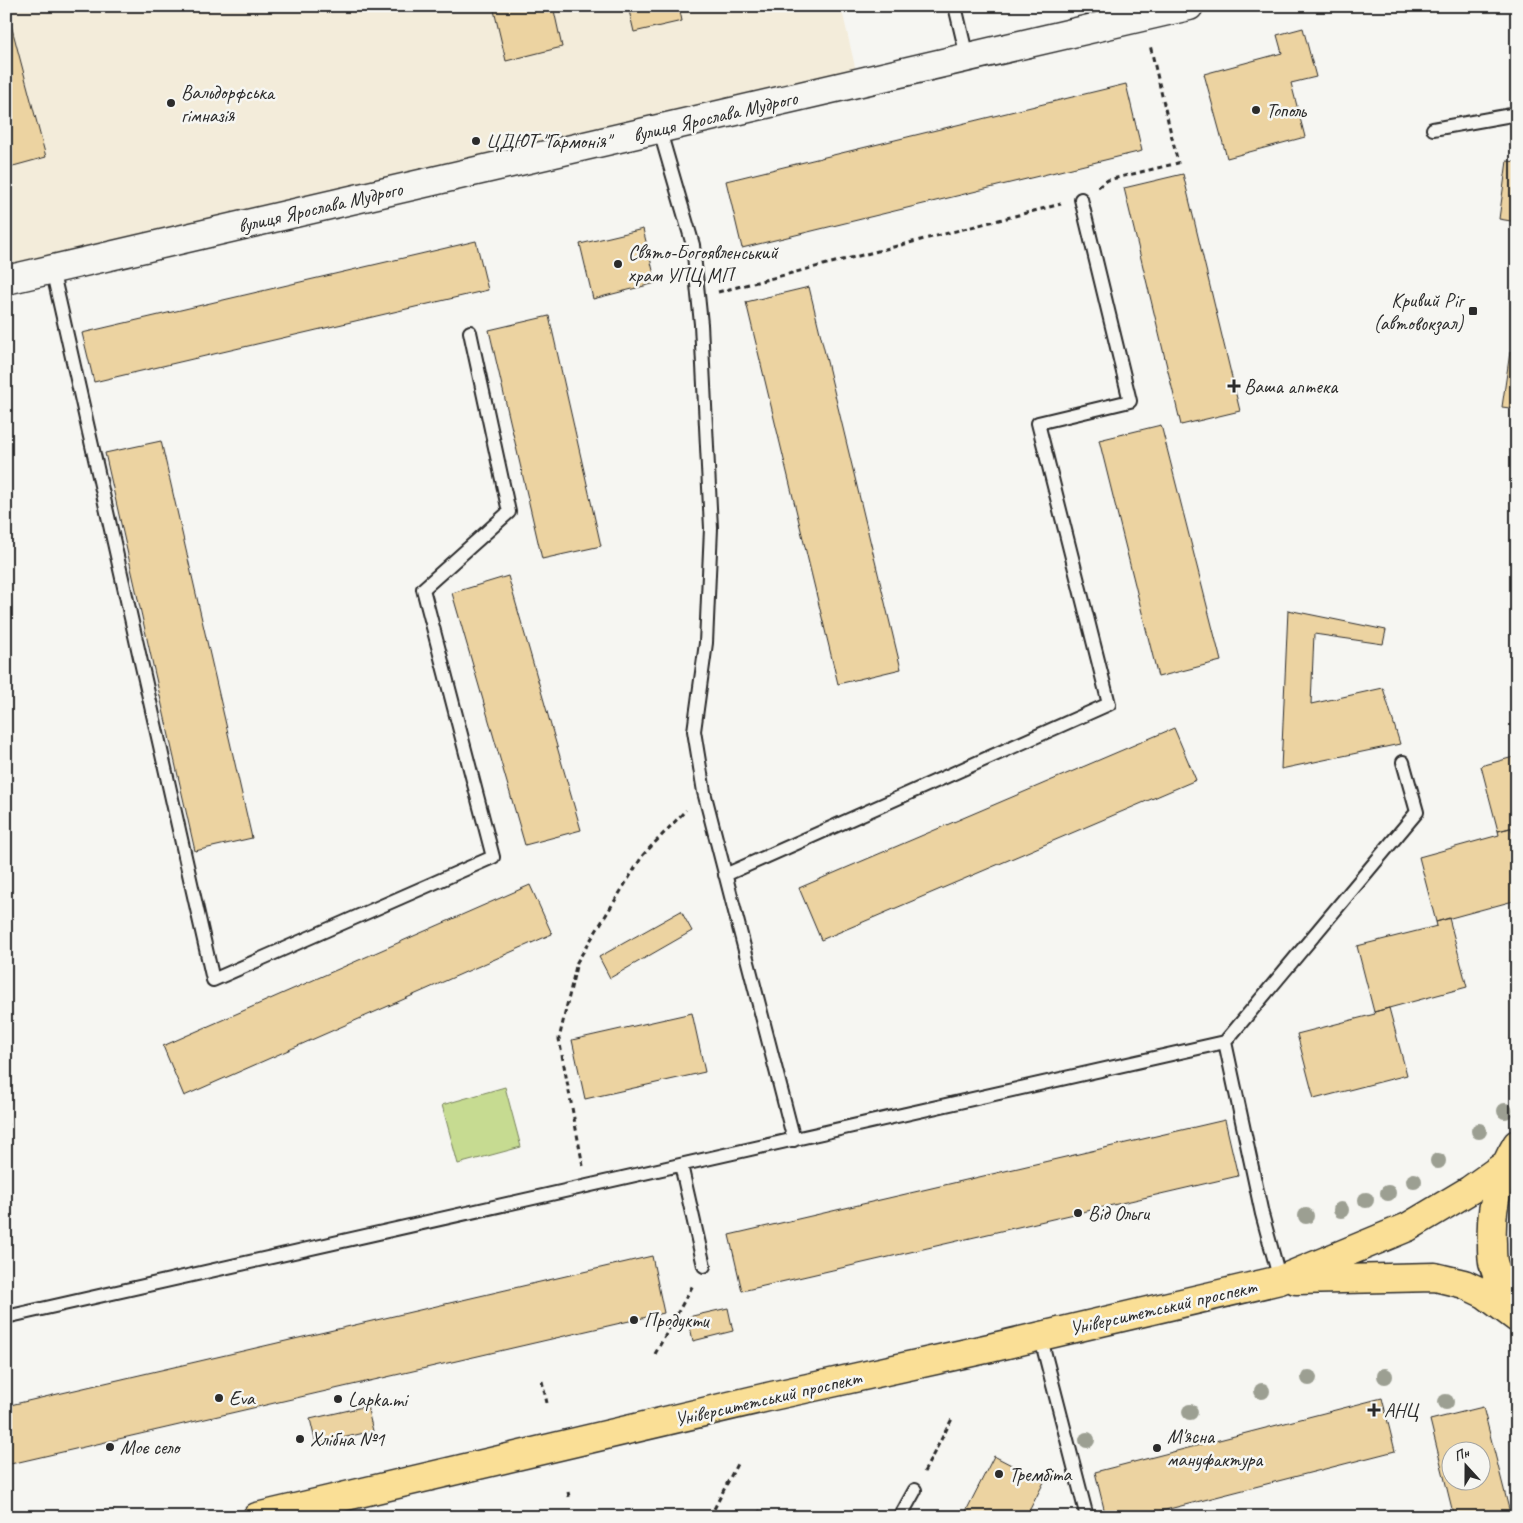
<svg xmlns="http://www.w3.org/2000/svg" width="1523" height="1523" font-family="Caveat,sans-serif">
<rect width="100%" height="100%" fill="#f6f6f2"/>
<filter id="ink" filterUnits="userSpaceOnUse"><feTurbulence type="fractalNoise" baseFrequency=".02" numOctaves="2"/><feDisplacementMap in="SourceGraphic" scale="10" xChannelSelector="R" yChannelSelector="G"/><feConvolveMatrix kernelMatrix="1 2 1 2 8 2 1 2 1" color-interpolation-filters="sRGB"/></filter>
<g filter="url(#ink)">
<!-- built -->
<path fill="#f3ecda" d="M6,6H841L859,84L6,280Z"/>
<!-- green -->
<path fill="#c6db91" stroke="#78835e" d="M505,1087L521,1147L458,1164L442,1105Z"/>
<!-- building -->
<path fill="#ecd3a1" stroke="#2b2b2b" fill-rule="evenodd" d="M6,6L46,157L6,168Z
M493,6H553L562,47L506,61Z
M628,6H679L682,21L634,32Z
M1303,28L1316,77L1291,83L1305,137L1227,158L1204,74L1282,53L1277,35Z
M1126,84L1142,151L742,248L726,181Z
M1507,161L1517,162V222L1499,219Z
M1183,174L1240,411L1181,425L1124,188Z
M643,229L656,283L593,299L580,244Z
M476,241L488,290L94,382L82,333Z
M809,287L901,669L838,684L746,302Z
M549,316L601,546L542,559L489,330Z
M1510,352L1517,353V409L1502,407Z
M1161,425L1221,661L1158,677L1099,440Z
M161,441L252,838L195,851L105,453Z
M508,576L581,830L525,845L452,593Z
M1288,610L1386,630L1383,644L1314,634L1311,704L1383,688L1400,744L1281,769Z
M1174,728L1196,780L821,940L799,888Z
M1517,756V826L1498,831L1481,766Z
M1511,828L1517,852V900L1436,922L1419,857L1499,835L1498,831Z
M530,885L552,934L184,1096L163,1046Z
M681,911L692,931L610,978L599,957Z
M1449,918L1467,987L1374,1012L1357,946L1437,926L1436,922Z
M1389,1008L1407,1075L1314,1099L1297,1034L1375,1014L1374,1012Z
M692,1013L705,1072L585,1099L572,1040Z
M1225,1120L1238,1176L742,1291L729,1235Z
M652,1256L664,1313L6,1465V1406Z
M728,1308L733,1331L693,1341L688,1317Z
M1382,1398L1395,1451L1138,1517H1106L1095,1472Z
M367,1406L373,1431L316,1444L310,1419Z
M1483,1407L1511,1517H1454L1430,1420ZM1450,1450H1480V1480H1450Z
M994,1456L1044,1482L1026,1517H963Z
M759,1510L772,1517H755Z"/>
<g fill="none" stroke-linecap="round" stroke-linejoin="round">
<defs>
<path id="service" d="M955,6L967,57
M659,128L693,245L701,324L711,528L706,643L694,731L704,792L794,1140
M1433,129L1517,114
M52,269L213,980L493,857L423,589L509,512L470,332
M725,875L1109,704L1038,423L1130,401L1081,199
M1225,1042L1417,812L1403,762
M681,1165L704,1266
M6,1317L1225,1042L1262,1214L1280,1280
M1040,1335L1087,1517
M900,1517L915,1490"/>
<path id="tertiary" d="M6,280L1189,6"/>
<path id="primary" d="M1517,1144C1498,1175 1490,1207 1492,1243C1492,1249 1492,1256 1493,1262C1498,1281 1508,1298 1517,1315
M1296,1280L1435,1277L1464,1284L1485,1294L1517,1318
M257,1517L772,1396L990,1348L1280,1280L1408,1227L1470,1190L1505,1165"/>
</defs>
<!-- service casing -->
<use href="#service" stroke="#2b2b2b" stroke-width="16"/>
<!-- tertiary casing -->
<use href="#tertiary" stroke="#2b2b2b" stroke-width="31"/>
<!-- primary casing -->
<use href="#primary" stroke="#2b2b2b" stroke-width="31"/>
<!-- path -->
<path stroke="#2b2b2b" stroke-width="3" stroke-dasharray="5 4" stroke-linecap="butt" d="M1098,187L1108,180L1178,163L1150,45
M718,292L1061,204
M6,1121L8,1127H6
M583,1166L559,1039L577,962L643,855L686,810
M655,1354L693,1285
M542,1381L547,1403
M924,1472L953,1417
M568,1492L570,1500
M518,1517L522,1511
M710,1517L737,1464"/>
<!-- service -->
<use href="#service" stroke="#f6f6f2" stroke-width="12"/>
<!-- tertiary -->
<use href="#tertiary" stroke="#f6f6f2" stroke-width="28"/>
<!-- primary -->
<use href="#primary" stroke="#fadf96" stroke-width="28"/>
</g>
<!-- trees -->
<g fill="#9c9f92">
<circle cx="1505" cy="1111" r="8"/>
<circle cx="1479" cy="1131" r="8"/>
<circle cx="1438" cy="1161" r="8"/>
<circle cx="1414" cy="1181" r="8"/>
<circle cx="1388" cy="1193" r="8"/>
<circle cx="1366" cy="1200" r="8"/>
<circle cx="1341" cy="1210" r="8"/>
<circle cx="1306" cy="1216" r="8"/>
<circle cx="1385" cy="1376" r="8"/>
<circle cx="1309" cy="1378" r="8"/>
<circle cx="1262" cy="1391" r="8"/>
<circle cx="1446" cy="1402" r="8"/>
<circle cx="1190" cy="1412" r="8"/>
<circle cx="1087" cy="1440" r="8"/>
</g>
</g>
<!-- markers -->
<g fill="#2b2b2b" stroke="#f6f6f2" stroke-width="2">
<circle cx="171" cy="103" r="5"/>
<circle cx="1256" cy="110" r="5"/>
<circle cx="476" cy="141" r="5"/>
<circle cx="618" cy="264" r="5"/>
<rect x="1468" y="306" width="10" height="10" rx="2.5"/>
<path d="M1231.5 378.5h5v5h5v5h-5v5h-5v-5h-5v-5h5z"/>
<circle cx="1078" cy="1213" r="5"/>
<circle cx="634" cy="1320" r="5"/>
<circle cx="219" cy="1398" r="5"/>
<circle cx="338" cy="1399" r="5"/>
<path d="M1371.5 1402.5h5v5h5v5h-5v5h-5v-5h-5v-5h5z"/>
<circle cx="300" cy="1439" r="5"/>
<circle cx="110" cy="1447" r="5"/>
<circle cx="1157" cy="1448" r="5"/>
<circle cx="999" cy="1474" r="5"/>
</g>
<g text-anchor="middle" stroke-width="5" stroke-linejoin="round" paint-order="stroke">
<!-- poi labels -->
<g font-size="20" fill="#2b2b2b" stroke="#f6f6f2" text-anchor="start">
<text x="181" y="99">Вальдорфська<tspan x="181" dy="23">гімназія</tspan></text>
<text x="1266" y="117">Тополь</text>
<text x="486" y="148">ЦДЮТ "Гармонія"</text>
<text x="628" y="259">Свято-Богоявленський<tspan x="628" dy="23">храм УПЦ МП</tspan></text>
<text x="1463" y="307" text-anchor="end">Кривий Ріг<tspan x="1463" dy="23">(автовокзал)</tspan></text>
<text x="1244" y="393">Ваша аптека</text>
<text x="1088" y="1220">Від Ольги</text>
<text x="644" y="1327">Продукти</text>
<text x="229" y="1405">Eva</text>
<text x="348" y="1406">Lapka.mi</text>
<text x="1384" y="1417">АНЦ</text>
<text x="1167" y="1443">М'ясна<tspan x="1167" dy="23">мануфактура</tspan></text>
<text x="310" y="1446">Хлібна №1</text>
<text x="120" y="1454">Моє село</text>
<text x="1009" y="1481">Трембіта</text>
</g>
<!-- street labels -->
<g font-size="20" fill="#2b2b2b" stroke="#f6f6f2">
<text transform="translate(715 116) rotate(-13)" y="7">вулиця Ярослава Мудрого</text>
<text transform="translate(320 207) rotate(-13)" y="7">вулиця Ярослава Мудрого</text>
<text transform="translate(1163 1307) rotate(-13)" y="7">Університетський проспект</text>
<text transform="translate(768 1398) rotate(-13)" y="7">Університетський проспект</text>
</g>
</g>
<!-- margin -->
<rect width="1523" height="1523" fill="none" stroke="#f6f6f2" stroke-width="25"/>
<rect x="12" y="12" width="1498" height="1498" fill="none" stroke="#2b2b2b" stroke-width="2" filter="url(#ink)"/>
<!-- north arrow -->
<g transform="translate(1466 1466) rotate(339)"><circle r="24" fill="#f6f6f2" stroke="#a5a5a2"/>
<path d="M0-4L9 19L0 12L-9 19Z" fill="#2b2b2b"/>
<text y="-8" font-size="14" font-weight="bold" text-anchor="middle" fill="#2b2b2b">Пн</text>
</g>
</svg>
